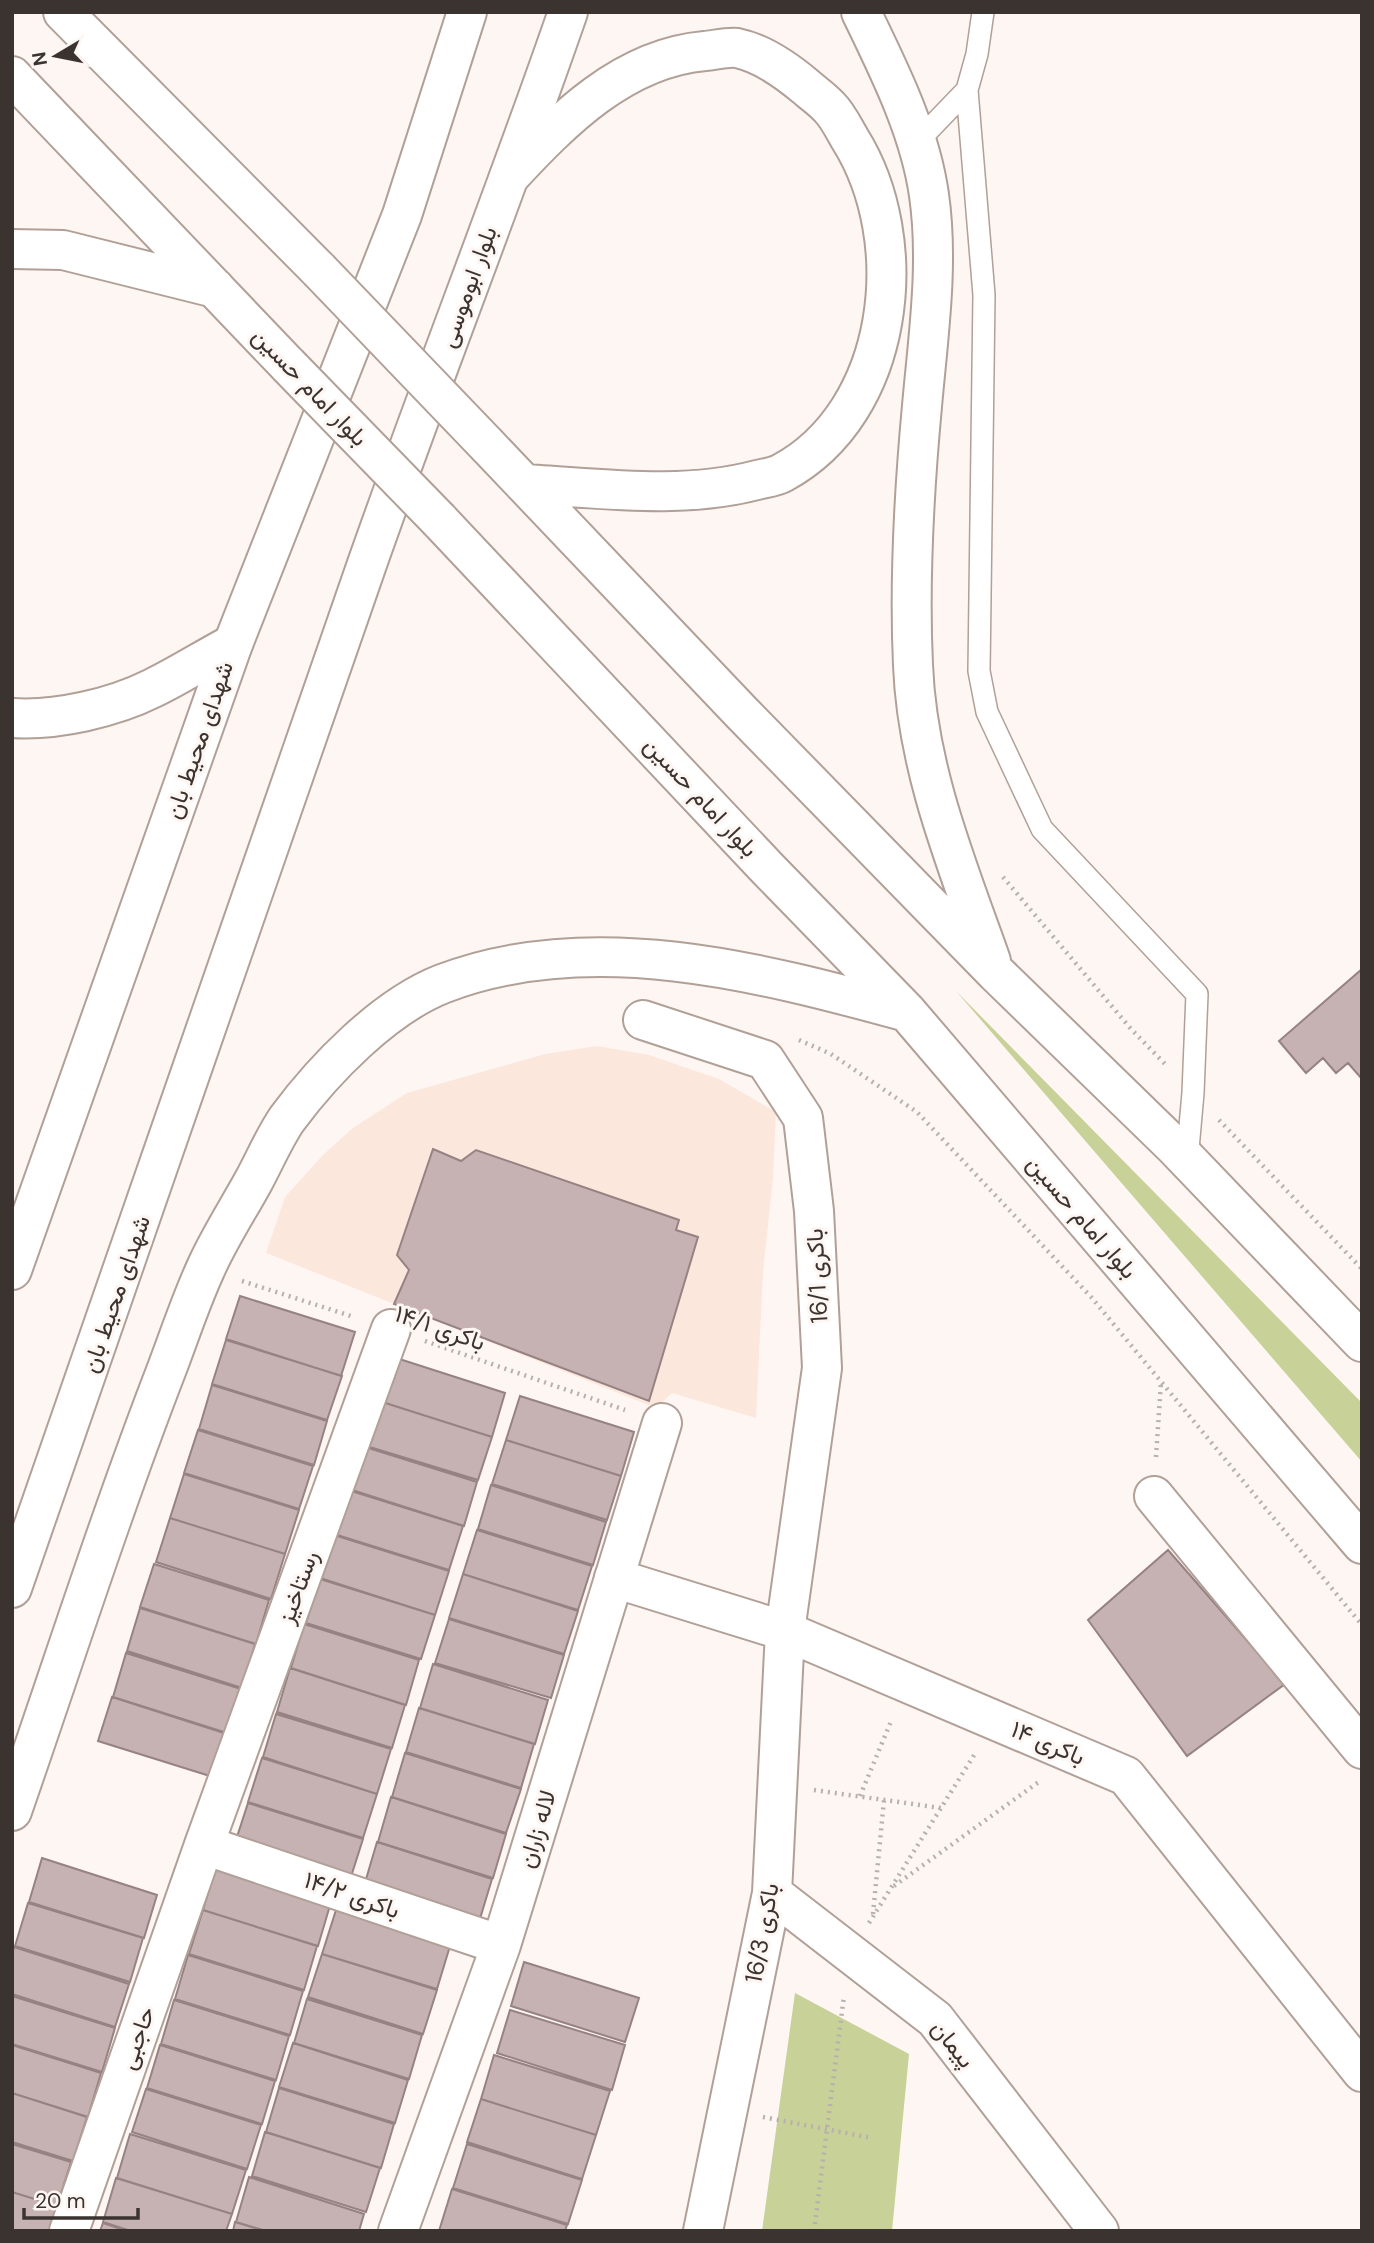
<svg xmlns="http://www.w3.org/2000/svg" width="1374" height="2243" font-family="'DM Sans',Vazirmatn,sans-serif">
<rect width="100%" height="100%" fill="#fef6f2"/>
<!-- built -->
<path fill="#fce7dc" d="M597,1046L649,1055L719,1079L776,1112L773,1178L763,1272L756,1418L672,1393L656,1408L266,1253L285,1197L323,1155L353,1128L407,1093L545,1054Z"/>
<!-- green -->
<path fill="#c8d198" d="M956,991L1362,1403V1462Z
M795,1993L909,2054L892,2231H762Z"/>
<!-- building -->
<path fill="#c7b2b3" stroke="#968283" stroke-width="2" d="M1362,969V1079L1348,1063L1336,1073L1323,1058L1306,1073L1279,1041Z
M433,1149L461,1161L476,1150L679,1220L676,1230L698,1237L649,1401L394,1304L409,1270L397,1255Z
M240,1296L355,1332L341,1376L226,1339Z
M226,1340L342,1376L327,1420L212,1384Z
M390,1356L505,1393L492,1437L376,1400Z
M212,1385L327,1421L314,1465L199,1429Z
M520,1396L634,1432L621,1476L506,1440Z
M376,1400L492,1437L478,1480L363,1445Z
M198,1430L313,1466L299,1509L184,1473Z
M506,1440L621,1476L607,1520L492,1484Z
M362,1446L477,1482L464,1526L349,1489Z
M184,1474L299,1510L285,1554L170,1518Z
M491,1485L606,1522L593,1565L478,1529Z
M348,1490L463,1526L449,1570L334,1534Z
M170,1518L285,1554L271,1599L156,1562Z
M477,1530L592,1566L578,1610L463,1574Z
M334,1535L449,1571L435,1615L320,1578Z
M1168,1550L1285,1684L1187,1756L1088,1620Z
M154,1564L269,1600L256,1644L140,1607Z
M463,1574L578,1611L564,1654L449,1618Z
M320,1579L435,1615L421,1659L306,1623Z
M140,1608L255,1644L242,1688L127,1651Z
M449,1619L564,1655L551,1698L435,1663Z
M304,1624L419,1660L406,1705L291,1668Z
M126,1653L241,1689L227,1733L113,1697Z
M433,1664L548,1700L535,1744L420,1708Z
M290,1668L405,1705L392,1748L277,1712Z
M112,1697L227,1734L213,1777L98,1741Z
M419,1708L534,1744L521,1788L406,1752Z
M276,1714L391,1749L377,1794L263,1757Z
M405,1753L521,1789L506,1833L392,1797Z
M262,1758L377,1794L363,1838L248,1802Z
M391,1797L506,1834L493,1878L378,1842Z
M248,1803L363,1839L349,1883L234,1846Z
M377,1842L492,1879L479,1922L364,1886Z
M42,1858L157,1895L144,1938L29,1902Z
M216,1866L331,1902L318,1946L203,1910Z
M28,1903L143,1938L130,1982L15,1946Z
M203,1910L317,1946L304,1990L189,1954Z
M336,1910L450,1946L437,1989L322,1954Z
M14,1947L129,1984L115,2027L12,1994V1954Z
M322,1954L437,1990L423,2034L308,1997Z
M188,1955L303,1991L290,2035L175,1999Z
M524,1962L639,1998L625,2042L511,2006Z
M12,1996L115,2028L102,2072L12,2044Z
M307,1999L422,2035L409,2079L294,2043Z
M174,2000L289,2036L276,2080L161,2044Z
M510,2010L625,2045L612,2090L497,2053Z
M293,2043L408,2080L395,2123L279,2087Z
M12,2045L101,2073L88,2117L12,2093Z
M160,2045L275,2081L262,2124L147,2088Z
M494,2055L610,2091L596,2135L481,2099Z
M279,2088L394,2124L381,2168L266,2132Z
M146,2089L261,2125L247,2169L132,2132Z
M12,2093L87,2117L73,2161L12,2142Z
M481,2099L596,2135L582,2179L467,2142Z
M265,2132L380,2168L366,2212L252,2176Z
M130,2134L246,2170L232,2214L117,2178Z
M12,2144L71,2162L57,2206L12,2192Z
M467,2144L582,2180L568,2224L453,2188Z
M249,2177L364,2214L359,2231H266L236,2222Z
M116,2178L232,2214L226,2231H131L103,2222Z
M452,2189L567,2225L565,2231H439Z
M12,2192L57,2206L50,2231H12Z
M235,2222L264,2231H233Z
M103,2223L127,2231H100Z"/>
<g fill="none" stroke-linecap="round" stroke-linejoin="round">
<defs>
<path id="lane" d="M983,12L977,54L967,90L984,295L979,671L987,712L1042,829L1197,994L1193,1093L1187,1160
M916,143L967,90"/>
<path id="street" d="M643,1020L765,1060L803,1118L814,1211L822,1368L785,1631L772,1893L703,2231
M1154,1496L1362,1749
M204,1845L501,1945
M772,1893L935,2019L1099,2231
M69,2231L204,1845L391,1329
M398,2231L501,1945L662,1423"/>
<path id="secondary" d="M12,1270L233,644L402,215L467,12
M614,1578L785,1631L1126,1776L1362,2072
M12,1588C132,1247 247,905 367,564C432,379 504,197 568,12"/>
<path id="primary" d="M63,12L319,270
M861,12C889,70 920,131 929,195C939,264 928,338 922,406C914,492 909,579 913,665C917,769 957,865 991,961
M12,76L288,365
M509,177C562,120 623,58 705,51C715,50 727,47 737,48C761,53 787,71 806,87C814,94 823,100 830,108C838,116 844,129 850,139C914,241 895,412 782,473C775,477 765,478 757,480C682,500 600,488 524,484
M12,249L63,250L215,288
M488,446L742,713L996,973L1174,1146L1362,1342
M439,520L767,868L907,1012L1362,1544
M12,718C56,721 113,708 153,688C180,675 206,658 233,644
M12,1811C63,1664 110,1516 166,1371C179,1337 190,1303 205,1270C218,1240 237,1211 253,1182C264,1162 274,1138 287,1119C324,1069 384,1007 442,984C590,927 761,972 907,1012"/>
</defs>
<!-- lane casing -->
<use href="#lane" stroke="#b1a097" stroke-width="24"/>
<!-- street casing -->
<use href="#street" stroke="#b1a097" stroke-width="42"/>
<!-- secondary casing -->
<use href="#secondary" stroke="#b1a097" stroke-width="42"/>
<!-- primary casing -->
<use href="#primary" stroke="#b1a097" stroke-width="42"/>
<!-- path -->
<path stroke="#b8b0ac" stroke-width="4.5" stroke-dasharray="2 5" stroke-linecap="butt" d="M1003,877L1131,1029L1165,1064
M799,1040L831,1054L917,1112L1092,1298L1362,1625
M1219,1120L1362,1269
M242,1281L354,1317
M425,1341L625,1410
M1156,1457L1161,1382
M814,1790L941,1808
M860,1796L892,1719
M894,1886L1040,1781
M873,1914L884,1800
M869,1923L976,1752
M763,2117L872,2138
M814,2231L844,1996"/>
<!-- lane -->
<use href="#lane" stroke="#fff" stroke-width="21"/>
<!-- street -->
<use href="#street" stroke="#fff" stroke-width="38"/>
<!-- secondary -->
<use href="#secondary" stroke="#fff" stroke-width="38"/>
<!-- primary -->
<use href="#primary" stroke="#fff" stroke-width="38"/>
<defs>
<path id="primary-bridge" d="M319,270L488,446
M288,365L439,520"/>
</defs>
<!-- primary-bridge casing -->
<use href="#primary-bridge" stroke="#b1a097" stroke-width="42" stroke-linecap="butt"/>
<!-- primary-bridge -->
<use href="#primary-bridge" stroke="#fff" stroke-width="38"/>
</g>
<g text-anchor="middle" stroke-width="6" stroke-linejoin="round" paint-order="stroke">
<!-- street labels -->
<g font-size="24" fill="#3a332f" stroke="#fef6f2">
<text transform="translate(468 287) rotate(-70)" y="8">بلوار ابوموسی</text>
<text transform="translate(310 387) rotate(46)" y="8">بلوار امام حسین</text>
<text transform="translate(199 740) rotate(-71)" y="8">شهدای محیط بان</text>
<text transform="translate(701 797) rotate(47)" y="8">بلوار امام حسین</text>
<text transform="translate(1082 1217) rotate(49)" y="8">بلوار امام حسین</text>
<text transform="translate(817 1276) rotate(-93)" y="8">باکری 16/1</text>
<text transform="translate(116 1294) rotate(-71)" y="8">شهدای محیط بان</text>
<text transform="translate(440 1328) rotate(19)" y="8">باکری ۱۴/۱</text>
<text transform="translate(298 1587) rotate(-70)" y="8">رستاخیز</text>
<text transform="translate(1048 1743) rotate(23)" y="8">باکری ۱۴</text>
<text transform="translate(537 1829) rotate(-73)" y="8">لاله زاران</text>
<text transform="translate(352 1895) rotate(19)" y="8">باکری ۱۴/۲</text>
<text transform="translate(762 1933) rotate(-80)" y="8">باکری 16/3</text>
<text transform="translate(137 2038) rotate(-71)" y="8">حاجبی</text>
<text transform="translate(953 2044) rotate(51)" y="8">پیمان</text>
</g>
</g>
<!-- border -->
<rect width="1374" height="2243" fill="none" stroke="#3a332f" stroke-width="28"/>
<!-- north arrow -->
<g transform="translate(56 56) rotate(260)" stroke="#fef6f2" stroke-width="5" paint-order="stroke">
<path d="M0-5L12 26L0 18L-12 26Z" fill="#3a332f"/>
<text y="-10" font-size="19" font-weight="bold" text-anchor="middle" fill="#3a332f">N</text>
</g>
<!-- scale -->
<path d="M24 2208v10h114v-10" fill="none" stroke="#3a332f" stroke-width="3.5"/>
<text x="35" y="2208" font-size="21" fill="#3a332f" stroke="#fef6f2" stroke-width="5" paint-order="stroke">20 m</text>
</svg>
